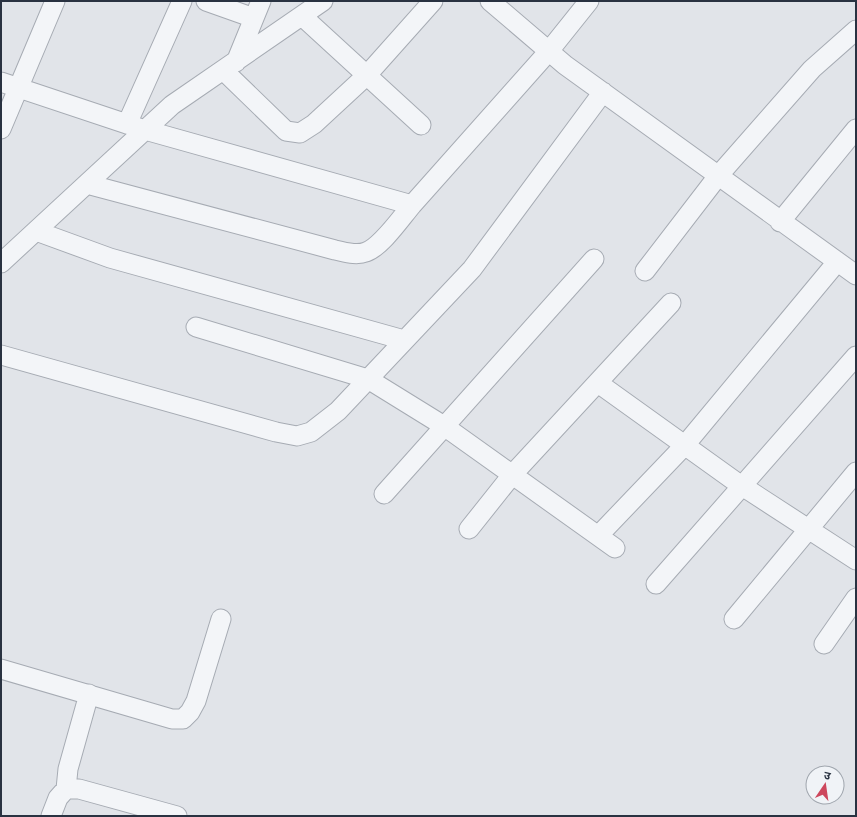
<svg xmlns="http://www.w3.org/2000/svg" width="857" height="817" font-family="Jost,'Noto Sans Devanagari',sans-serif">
<rect width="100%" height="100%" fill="#e1e4e9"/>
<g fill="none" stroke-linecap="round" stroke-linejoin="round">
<defs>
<path id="minor" d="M206,1L254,18
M490,1L565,65L856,275
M302,16L421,125
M236,62L261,1
M223,70L286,131L300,133L314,124L367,75L433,1
M1,82L145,130L412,205L549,51L589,1
M127,124L182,1
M1,129L55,1
M87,184L335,250C345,252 356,256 366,252C381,247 401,218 412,205
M780,222L856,129
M36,231L110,258L404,340
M1,263L172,105L323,1
M645,271L718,176L812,69L856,30
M196,327L368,379L444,426L615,548
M1,355L276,432L297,436L311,432L338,411L472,269L603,92
M598,383L736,482L856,560
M384,494L594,259
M469,529L512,475L671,303
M598,536L685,445L837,262
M656,584L856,356
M734,619L856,472
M824,644L856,598
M1,669L172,719H183L190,712L196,701L221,619
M66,789L68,769L89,694
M51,816L58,798L66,789H79L177,816"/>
</defs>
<!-- minor casing -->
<use href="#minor" stroke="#a6abb3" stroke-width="21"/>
<!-- minor -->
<use href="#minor" stroke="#f3f5f8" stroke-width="19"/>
</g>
<!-- border -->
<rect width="857" height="817" fill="none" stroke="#293241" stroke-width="4"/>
<!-- north arrow -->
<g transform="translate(825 785) rotate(13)"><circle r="19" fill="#f0f3f7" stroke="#a0a6ae"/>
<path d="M0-3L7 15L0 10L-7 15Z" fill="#cd475d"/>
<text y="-6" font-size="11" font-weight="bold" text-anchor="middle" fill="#293241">उ</text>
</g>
</svg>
